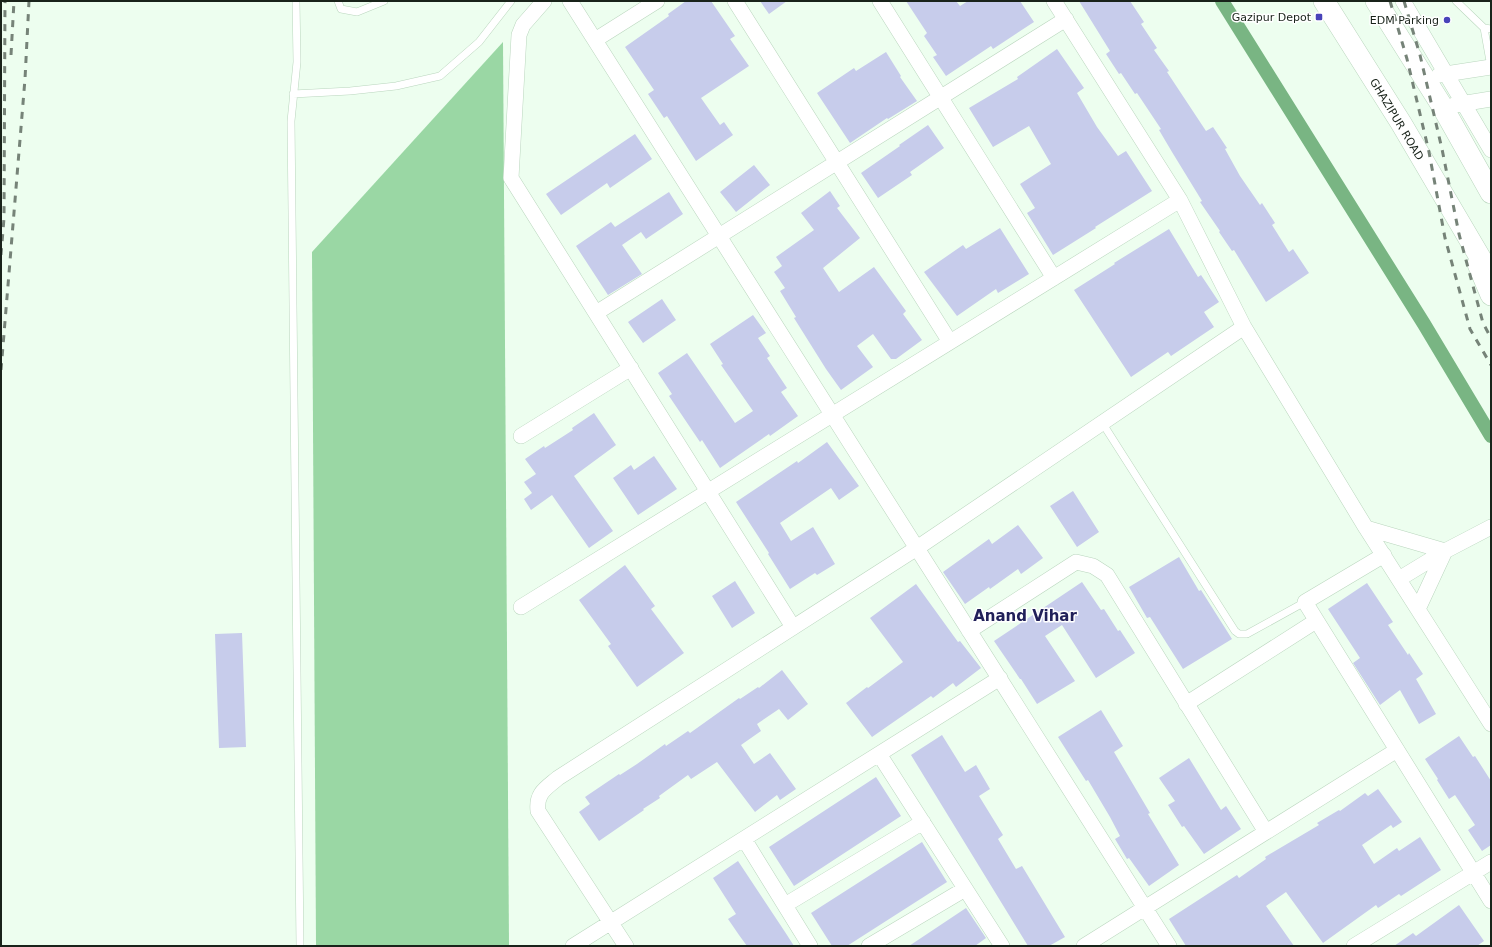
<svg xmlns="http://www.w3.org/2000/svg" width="1492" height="947" font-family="'DejaVu Sans',sans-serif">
<rect width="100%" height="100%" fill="#edfeef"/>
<!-- forest -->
<path fill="#9ad7a4" d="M503,42L509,946H316L312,252Z"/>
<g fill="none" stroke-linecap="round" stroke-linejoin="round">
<!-- canal -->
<path stroke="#79b583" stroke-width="14" d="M1222,1L1424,324L1491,436"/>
</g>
<!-- building -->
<path fill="#c7cceb" d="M686,1H711L735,36L730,39L749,66L701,98L720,125L724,122L733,135L696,161L667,116L664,118L648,94L654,90L625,47L669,16L668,14Z
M760,1H787L769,14Z
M906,1H956L960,6L968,1H1020L1034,22L993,49L991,46L946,76L933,57L937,55L924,36L927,33Z
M1079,1H1130L1144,22L1141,24L1157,48L1154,50L1169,71L1167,72L1206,131L1213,127L1227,148L1225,149L1240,176L1260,205L1262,203L1275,223L1272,225L1289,252L1293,249L1309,273L1266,302L1234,250L1232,251L1219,232L1220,231L1200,202L1202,201L1172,152L1159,130L1161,129L1137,93L1135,94L1121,73L1119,74L1106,54L1110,51Z
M1057,49L1084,88L1077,93L1097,127L1118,156L1126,151L1152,191L1095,227L1096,228L1053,255L1027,213L1035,208L1020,184L1051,164L1029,126L993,147L969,108L1018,79L1017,77Z
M886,52L901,76L900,77L917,101L888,119L887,118L850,143L817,93L854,68L856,71Z
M928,125L944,148L910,172L912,175L878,198L861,173L900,146L899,145Z
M635,134L652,159L610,188L607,183L561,215L546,194Z
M754,165L770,185L736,212L720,192Z
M830,191L840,206L837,208L860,238L823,268L839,292L874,267L906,311L903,314L922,340L896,359H891L873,334L857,346L873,367L841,390L826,369L794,318L796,317L780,291L785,288L774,272L782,266L776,257L814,230L801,213Z
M669,192L683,214L646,239L641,232L622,245L642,274L608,295L576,246L611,222L615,227Z
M1000,228L1029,274L998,293L996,289L957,316L924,272L963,245L966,249Z
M1169,229L1198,277L1201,275L1219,302L1204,312L1214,327L1171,356L1168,352L1131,377L1074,290L1115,264L1114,263Z
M662,299L676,320L643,343L628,322Z
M753,315L766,333L758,338L770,356L767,358L787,388L781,392L798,416L770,436L769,434L720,468L702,440L700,442L669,396L672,394L658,373L687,353L735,423L753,411L721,365L723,364L710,344Z
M594,413L616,445L574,476L613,531L589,548L552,495L531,510L524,499L532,493L524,482L536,474L525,459L544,446L545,448L573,430L572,428Z
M827,442L859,486L839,500L831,488L780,523L791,541L813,527L835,564L817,575L815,573L790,589L768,554L769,553L736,502L797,461L798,463Z
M654,456L677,489L638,515L613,478L631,465L634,470Z
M1073,491L1099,532L1077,547L1050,506Z
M1018,525L1043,558L1021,574L1018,569L990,589L989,587L965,604L943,572L989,539L992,544Z
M1179,557L1199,591L1201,590L1232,639L1183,669L1150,617L1147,618L1129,587Z
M625,565L655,606L651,609L684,653L637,687L608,646L611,644L579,600Z
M735,581L755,613L732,628L712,596Z
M1082,582L1101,610L1104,609L1118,631L1120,630L1135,653L1096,678L1062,625L1045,636L1075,681L1037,704L1021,679H1020L994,641Z
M1367,583L1393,622L1388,625L1408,655L1409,653L1423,674L1416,679L1436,714L1419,724L1400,690L1380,705L1353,663L1360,658L1328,609Z
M916,584L958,642L960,641L981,668L956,687L953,683L933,698L931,696L872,737L846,703L867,687L868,688L903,662L870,618Z
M242,633L246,747L219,748L215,634Z
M782,670L808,704L788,720L779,709L757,724L761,731L741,745L754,764L770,753L796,789L780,800L777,795L755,812L717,762L691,779L688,775L659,796L660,798L643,809L644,810L599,841L579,812L590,804L585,797L619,774L620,775L637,764L665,744L666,746L688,731L690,733L739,698L740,699L758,687L759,688Z
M1101,710L1123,746L1114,752L1150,813L1148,814L1179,865L1149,886L1129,858L1127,859L1115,839L1120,836L1110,817L1088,780L1086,781L1058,737Z
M942,735L965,772L976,765L990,789L979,796L1003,835L998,839L1016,869L1022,866L1065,937L1049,946H1028L911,755Z
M1459,736L1473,757L1475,756L1491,781V845L1482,851L1468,830L1475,825L1455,795L1449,799L1437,780L1438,779L1425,759Z
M1189,758L1221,810L1226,806L1241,829L1204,854L1184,826L1182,827L1168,805L1175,801L1159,778Z
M876,777L901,816L794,886L769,847Z
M1378,789L1402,822L1393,828L1391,825L1362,845L1374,864L1397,848L1399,851L1420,837L1441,870L1401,896L1399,894L1378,908L1376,905L1323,943L1286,892L1266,906L1294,946H1186L1169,919L1237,875L1239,878L1266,859L1265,857L1319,825L1317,823L1339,810L1340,811L1365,793L1368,796Z
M922,842L947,882L847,946H832L811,913Z
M738,861L787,935L794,946H747L739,935L728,919L736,914L713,878Z
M1459,905L1484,941L1477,946H1394L1413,933L1416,936Z
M966,908L986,938L975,946H909Z"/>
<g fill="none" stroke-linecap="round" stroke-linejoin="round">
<defs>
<path id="lane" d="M296,1L297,62L291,121L300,946
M338,1L341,9L357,12L384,1
M1456,1L1484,28L1491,29
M1484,28L1491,67
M293,94L350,91L396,86L440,76L479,42L511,1
M1103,424L1235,631L1239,634H1247L1305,602"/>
<path id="street" d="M544,1L523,25L519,35L511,178L793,627
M570,1L1169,946
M735,1L950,342
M880,1L1054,278
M1054,1L1180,200L1244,327L1366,528L1491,724
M1403,1L1491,150
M595,40L657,1
M1439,75L1491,67
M1454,105L1491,99
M596,313L1066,19
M521,436L631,368
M1366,528L1445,551L1418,609
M1384,555L1305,602L1491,901
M1399,579L1445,551L1491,527
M521,607L1180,200
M969,631L1076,562L1093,566L1107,575L1266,832
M1186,704L1316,621
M879,754L1002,946
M744,839L810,946
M785,905L923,822
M573,946L1000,678
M626,946L538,811C536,793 545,789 558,778L917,548L1244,327
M869,946L965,889
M1084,946L1397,750
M1354,946L1491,862"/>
<path id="secondary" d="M1324,1L1401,123L1491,276
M1376,1L1442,106L1491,193
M1478,264L1491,295"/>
</defs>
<!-- lane casing -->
<use href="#lane" stroke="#bad6be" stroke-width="8"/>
<!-- street casing -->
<use href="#street" stroke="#bad6be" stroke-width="16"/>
<!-- secondary casing -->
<use href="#secondary" stroke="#bad6be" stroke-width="22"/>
<!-- path -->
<path stroke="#7c897d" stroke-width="2.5" stroke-dasharray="1 3" stroke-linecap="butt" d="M1306,16L1312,12"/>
<!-- lane -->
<use href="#lane" stroke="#fff" stroke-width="7"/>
<!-- street -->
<use href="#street" stroke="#fff" stroke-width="15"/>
<!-- secondary -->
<use href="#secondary" stroke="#fff" stroke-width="21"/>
<!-- rail -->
<path stroke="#768378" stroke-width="3" stroke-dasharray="7 7" stroke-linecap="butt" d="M1390,1L1407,59L1429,152L1445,238L1470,329L1491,365
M1404,1L1420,55L1442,149L1459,234L1483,323L1491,338
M11,55L14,1
M1,255L4,218L5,1
M1,370L25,79L29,1"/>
</g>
<!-- markers -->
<g fill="#4843b9" stroke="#fff" stroke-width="1.5">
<rect x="1315" y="13" width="8" height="8" rx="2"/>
<circle cx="1447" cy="20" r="4"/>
</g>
<g text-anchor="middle" stroke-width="3" stroke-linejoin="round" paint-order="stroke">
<!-- poi labels -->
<g font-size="11" fill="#19231a" stroke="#fff" text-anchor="end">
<text x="1311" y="21">Gazipur Depot</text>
<text x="1439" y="24">EDM Parking</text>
</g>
<!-- street labels -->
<g font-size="11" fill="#19231a" stroke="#fff">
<text transform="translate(1397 119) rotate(59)" y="4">GHAZIPUR ROAD</text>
</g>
<!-- district labels -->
<g font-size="15" font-weight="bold" fill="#212059" stroke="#fff">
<text x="1025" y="621">Anand Vihar</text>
</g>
</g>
<!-- border -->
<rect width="1492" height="947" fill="none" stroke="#19231a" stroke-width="4"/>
</svg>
